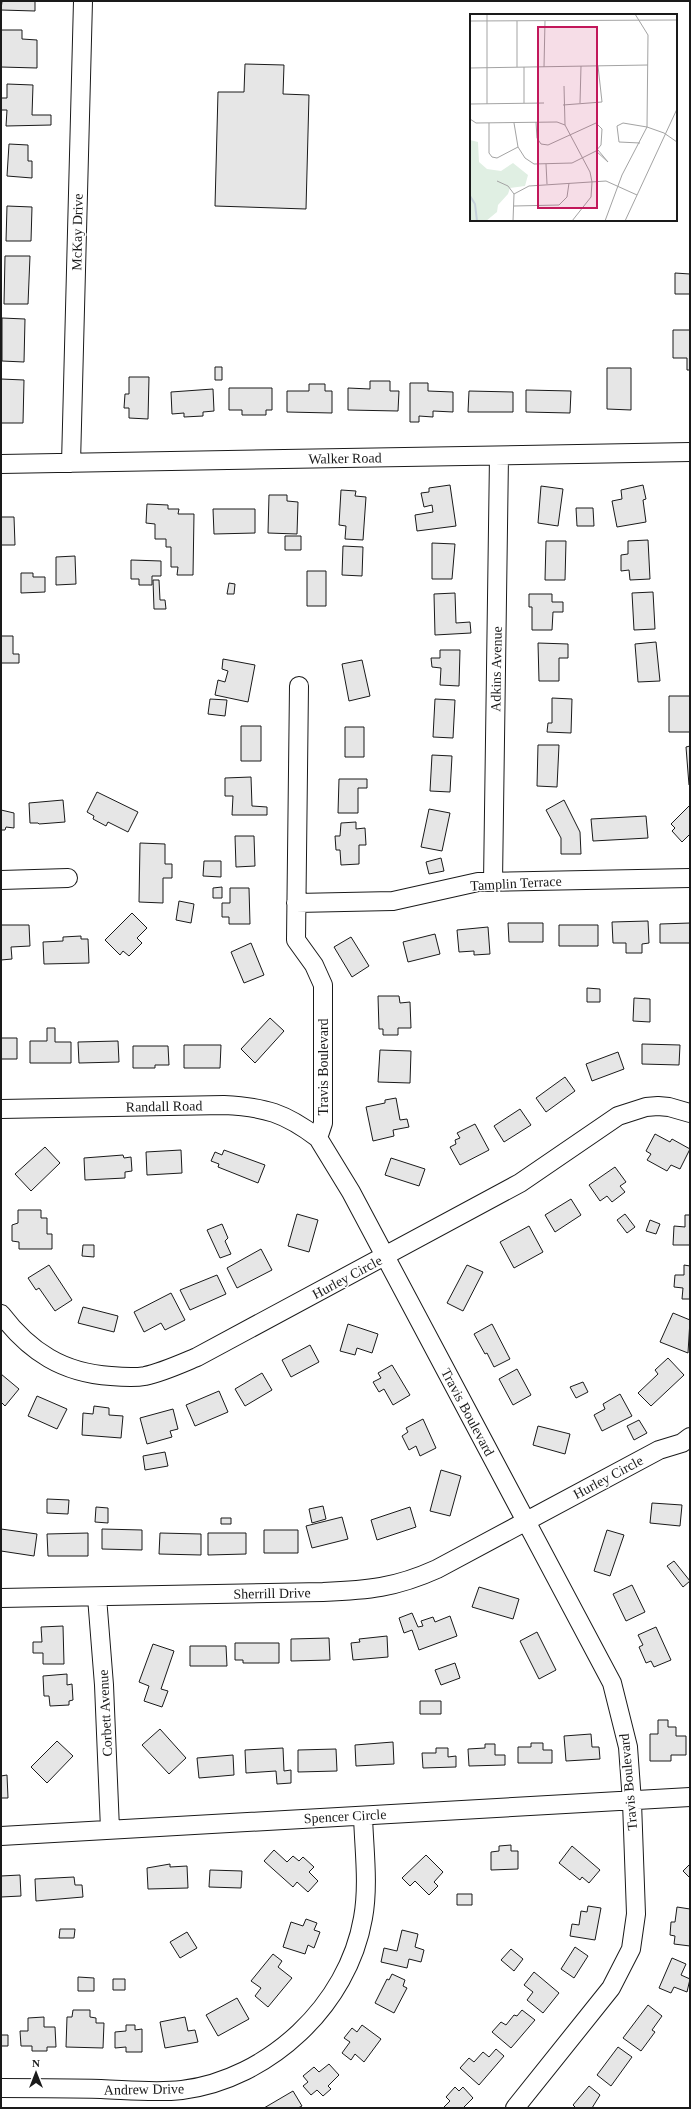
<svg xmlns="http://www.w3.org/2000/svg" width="691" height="2109" font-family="'Times New Roman',serif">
<rect width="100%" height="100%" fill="#fff"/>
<!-- building -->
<path fill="#e6e6e6" stroke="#1a1a1a" d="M2,1H35V11L1,10Z
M1,30H22V39L37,40V68L1,67Z
M245,64L284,65L283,94L309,95L306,209L215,206L218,92H244Z
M7,84L33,85L32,115H51V125L6,126L7,110H1V98H7Z
M9,144L28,145V161H32V178L7,176Z
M7,206L32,207L31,241H6Z
M5,256H30L28,304H4Z
M675,273L690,274V294H675Z
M2,318L25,319L24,362L2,361Z
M673,330H690V370H687V358H673Z
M215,367H222V380H215Z
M607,368H631V410L607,409Z
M129,377H149L148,419L129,418V408H124L125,394H129Z
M1,379L24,380L23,423H1Z
M370,381H390V391H399L398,411L348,410V388L370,389Z
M410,383H428V391L453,392V412L433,411V417L419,416V422H410Z
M309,384H325V391H332V413L287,412V391H309Z
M229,388H272V410H266V415H242V410H229Z
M213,389L214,411L203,412V416L184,417V413L172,414L171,392Z
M526,390L571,391L570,413L526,412Z
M469,391L513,392V412H468Z
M450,485L456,526L417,531L415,515L433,512L432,505L424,507L421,493L429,492V488Z
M643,485L646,499L643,500L646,522L617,527L612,501L622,499L621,490Z
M541,486L563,489L558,526L538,523Z
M341,490L356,491L355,496L366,497L363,540L345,539L346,526L339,525Z
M269,495H287V501L298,502L297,534L268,533Z
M147,504L168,505V509H179L178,514H194L193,575H177L178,567H171V547H166V539H155V524L146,523Z
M576,508H593L594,526H577Z
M213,509H255V533L214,534Z
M1,517H14L15,545H1Z
M285,536H301V550H285Z
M648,540L650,579L630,580L629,570L621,571V555L628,554V541Z
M546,541H566L565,580H545Z
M432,543L455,544L452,579H432Z
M343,546L363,547L362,576L342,575Z
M75,556L76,584L56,585V557Z
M131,560L161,561V576H152V585H139V579H131Z
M307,571H326V606H307Z
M21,573H33V577H45V592L21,593Z
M153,580H159L160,600H165L166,609H154Z
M229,583L235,584L234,594H227Z
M653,592L655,629L634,630L632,593Z
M455,593L456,623L470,622L471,633L435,635L434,594Z
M529,594H552V602H563V612H553L552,630H532V607H529Z
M1,636H13V654H19V663H1Z
M656,642L660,681L638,682L635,644Z
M538,643L568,644V658H559V681H539Z
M440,650H460L459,686L440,685L441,668L432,667L431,658H440Z
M223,659L255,665L248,702L215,695L218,680L225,682L228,671L222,669Z
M362,660L370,696L349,701L342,664Z
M669,696H690V732H669Z
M552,698L572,699L571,733L547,732L548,723H552Z
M210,699L227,700L225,716L208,714Z
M435,699L455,700L453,738L433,737Z
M241,726H261V761H241Z
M345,727H364V757H345Z
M538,745H559L557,787L537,786Z
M690,746V785H689L686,747Z
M432,755L452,756L450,792L430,791Z
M251,777L252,806L267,807V815H232L233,796H225V778Z
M339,779H367V788H358V813H338Z
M97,792L138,812L128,832L108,822L106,826L93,819L94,816L87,812Z
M63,800L65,822L39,824L38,823H30L29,803Z
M564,800L580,832L581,854H561V838L546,810Z
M690,805V834L682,842L672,831L675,828L671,824Z
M429,809L450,813L442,851L421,847Z
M1,810L14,813V828L6,827L5,830H1Z
M646,816L648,838L593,841L591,819Z
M356,822V829L365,828L366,845H359V864L341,865L340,850H336L335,836H340L341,823Z
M235,836H254L255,866L236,867Z
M140,843L165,844V864H172V878H163V903L139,902Z
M441,858L444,871L429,874L426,862Z
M204,861H221V877L203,876Z
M222,887V898H213V888Z
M230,888H249L250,924H229V917H222V903H230Z
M179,901L194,904L191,923L176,920Z
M132,913L147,928L137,938L142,943L129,956L123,951L120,955L105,940Z
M648,921L649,943L642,944V953H626V943H613L612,922Z
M508,923H543V942H509Z
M690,923V943H660V924Z
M1,925H29L30,946L11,947L12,959L1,960Z
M559,925H598V946H559Z
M488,927L490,954L474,955V951L459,952L457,930Z
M435,934L440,954L408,962L403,942Z
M81,936V939H88L89,963L44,964L43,942L63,941V937Z
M351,937L369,966L352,977L334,947Z
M251,943L264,975L244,983L231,952Z
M587,988L600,989V1002H587Z
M378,996H399L400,1003L410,1002L411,1028H398V1035H383V1029H379Z
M634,998L650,999V1022L633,1021Z
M270,1018L284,1031L255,1063L241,1049Z
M47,1028H55V1042H71V1063H30V1041H47Z
M1,1038H17V1059H1Z
M118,1041L119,1062L79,1063L78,1042Z
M642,1044L680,1045L679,1065L642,1064Z
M184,1045H221L220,1068H184Z
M133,1046H168L169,1065H155V1068H133Z
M380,1050L411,1051L410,1083L378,1082Z
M618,1052L624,1069L592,1081L586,1064Z
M565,1077L575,1091L546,1112L536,1098Z
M396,1098L400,1120L407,1119L409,1127L393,1130L394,1136L373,1141L366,1107L385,1103V1100Z
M520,1109L531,1125L504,1142L494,1126Z
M475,1124L489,1150L460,1165L450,1147L456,1144L455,1140L460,1138L457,1133Z
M655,1134L670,1142L672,1139L690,1149L680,1169L671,1165L667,1171L647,1160L651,1154L646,1151Z
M45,1147L60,1163L31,1191L15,1174Z
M181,1150L182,1173L147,1175L146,1152Z
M224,1150L265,1165L258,1183L218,1167L219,1164L211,1161L215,1152L222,1155Z
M123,1155L124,1158L131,1157L132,1171L125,1172V1178L85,1180L84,1158Z
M391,1158L425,1169L419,1186L385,1175Z
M615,1167L626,1182L620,1186L625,1192L612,1202L607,1196L600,1201L589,1185Z
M571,1199L581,1215L555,1232L545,1215Z
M18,1210H41V1218H47V1234H52V1249H19V1242L12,1241V1225L18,1223Z
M297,1214L318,1220L309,1252L288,1246Z
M625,1214L635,1227L627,1233L617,1220Z
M685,1215H690V1245H673L674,1226L685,1227Z
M650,1220L660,1224L656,1234L646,1231Z
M222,1224L228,1238L225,1241L231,1254L220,1258L207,1230Z
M529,1226L543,1252L514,1268L500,1242Z
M83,1245H94V1257L82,1256Z
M261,1249L272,1270L237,1288L227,1268Z
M49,1265L72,1300L55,1311L39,1288L36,1290L28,1278Z
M467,1265L483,1272L463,1311L447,1303Z
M684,1265L690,1266V1299H682L683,1288L674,1287L675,1275H684Z
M217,1275L226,1294L190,1310L180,1290Z
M171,1293L185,1320L165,1330L161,1323L144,1332L134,1312Z
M83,1307L118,1316L114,1332L78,1323Z
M673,1313L690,1320L688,1353L660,1342Z
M348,1324L378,1334L372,1353L357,1348L355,1355L340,1351Z
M492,1324L510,1359L494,1367L487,1353L485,1354L474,1334Z
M310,1345L319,1362L291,1377L282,1360Z
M668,1358L684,1375L651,1406L638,1393L658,1374L655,1370Z
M392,1365L410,1395L393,1405L384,1389L379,1392L373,1382L381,1378L378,1373Z
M517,1369L531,1395L513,1405L499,1379Z
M262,1373L272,1390L245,1406L235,1389Z
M1,1374L19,1389L5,1406L1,1402Z
M583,1382L588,1392L576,1398L570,1387Z
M219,1391L228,1412L195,1426L186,1405Z
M620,1394L632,1416L602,1431L594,1415L605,1409L603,1404Z
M37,1396L67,1409L57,1429L28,1416Z
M94,1406L109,1408V1415L123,1416L121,1438L82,1435L83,1413L93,1414Z
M173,1409L178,1429L170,1431L172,1437L147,1444L140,1418Z
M423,1419L436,1448L420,1456L416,1446L409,1450L402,1436L408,1432L406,1428Z
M639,1420L647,1433L634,1440L627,1426Z
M538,1426L570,1434L565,1454L533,1445Z
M165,1452L168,1466L145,1470L143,1456Z
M441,1470L461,1476L450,1516L430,1511Z
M47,1499L69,1500L68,1514L47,1513Z
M652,1503L682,1505L680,1526L650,1523Z
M323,1506L326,1519L312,1523L309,1509Z
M96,1507L108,1508V1523L95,1522Z
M410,1507L416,1527L377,1540L371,1520Z
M342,1517L348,1539L312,1548L306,1526Z
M221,1518H231V1524H221Z
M1,1529L37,1534L34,1556L1,1551Z
M102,1529L142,1530V1550L102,1549Z
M264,1530H298V1553H264Z
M607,1530L624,1535L610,1576L594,1571Z
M88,1533V1556H48L47,1534Z
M160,1533L201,1534V1555L159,1554Z
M208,1533H246V1554L208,1555Z
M674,1561L690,1581L683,1587L667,1566Z
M632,1585L645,1612L626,1621L613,1594Z
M479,1587L519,1599L513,1619L472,1607Z
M412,1613L418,1627L423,1626L421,1621L433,1617L435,1622L450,1616L457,1636L419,1650L412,1630L404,1633L399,1618Z
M63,1626L64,1664H43V1653H33V1642H42L41,1627Z
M656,1627L671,1660L654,1667L651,1661L646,1663L639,1647L643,1645L638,1635Z
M537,1632L556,1670L539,1679L520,1641Z
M387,1636L388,1657L353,1660L351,1643L360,1642L359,1639Z
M329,1638L330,1660L291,1661V1639Z
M235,1643H279V1663H243V1660H235Z
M153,1644L174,1651L161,1689L168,1691L162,1707L144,1701L149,1686L139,1682Z
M190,1646H226L227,1666H190Z
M455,1663L460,1678L441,1685L435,1670Z
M67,1674V1685L72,1684L73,1700L69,1701V1705L50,1706L49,1696H44L43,1676Z
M420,1701H441V1714H420Z
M658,1720H668V1727H676V1736H686V1755H671V1761H650V1734H658Z
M160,1729L186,1758L169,1774L142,1745Z
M591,1734L592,1747H599L600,1759L566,1761L564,1736Z
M57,1741L73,1756L47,1783L31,1767Z
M393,1742L394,1764L356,1766L355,1745Z
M531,1743H543V1750H552V1763H518V1747H531Z
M485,1744H495V1755H505V1765L469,1766L468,1749L485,1748Z
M283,1748L284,1771L291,1770V1783L277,1784L276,1771L246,1773L245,1750Z
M436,1748H448V1757L456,1756V1767L423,1768L422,1753H436Z
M336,1749L337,1771L298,1772V1750Z
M233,1755L234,1775L199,1778L197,1758Z
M7,1775L8,1798H1V1776Z
M511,1845V1851H518V1869L491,1870V1852L499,1851V1846Z
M572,1846L600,1870L589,1883L582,1877L580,1880L559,1863Z
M274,1850L287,1862L293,1856L299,1861L303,1857L314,1867L309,1872L318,1881L308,1892L297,1882L293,1887L264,1861Z
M426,1855L443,1872L434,1882L438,1886L429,1895L415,1881L410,1886L402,1878Z
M170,1864V1867L187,1866L188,1888L148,1889L147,1868Z
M690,1864V1878L683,1871Z
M210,1870L242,1871L241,1888L209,1887Z
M20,1875L21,1896L1,1897V1876Z
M74,1877L75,1885H82L83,1897L36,1901L35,1879Z
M457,1894H472V1905H457Z
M588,1906L601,1908L595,1940L570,1936L572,1924L579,1925L581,1911L587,1912Z
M677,1907L690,1909V1946L674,1944L675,1936L670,1935L671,1922H675Z
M306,1919L317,1923L314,1930L320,1932L314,1948L308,1945L305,1954L283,1947L291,1922L303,1926Z
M60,1929H75L74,1938H59Z
M402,1930L418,1934L415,1947L424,1950L421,1962L409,1959L407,1968L381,1962L384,1948L397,1951Z
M187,1932L197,1948L180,1958L170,1942Z
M575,1947L588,1956L574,1978L561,1969Z
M511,1949L523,1959L514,1971L501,1960Z
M273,1954L282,1961L278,1967L292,1978L268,2007L255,1996L261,1988L251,1981Z
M672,1958L686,1964L681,1975L690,1979L687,1992L674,1987L671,1993L659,1988Z
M534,1972L559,1993L543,2013L527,2000L533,1992L524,1985Z
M392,1974L405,1980L403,1986L407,1988L394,2013L375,2003L387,1979L389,1980Z
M78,1977L94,1978V1991H78Z
M113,1979H125V1990H113Z
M237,1998L249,2019L218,2036L206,2015Z
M648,2005L662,2016L652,2030L655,2032L641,2051L623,2038Z
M73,2010H90V2017L96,2018V2023H104L103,2048L66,2047L67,2017H72Z
M522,2010L535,2020L511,2048L492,2032L501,2022L506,2025L514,2015L517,2016Z
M44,2017V2027H55L56,2047H47V2051H32V2046H21L20,2031H28V2018Z
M185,2017L188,2031L195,2030L198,2042L165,2048L160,2022Z
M126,2025H135V2030L142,2029V2052H126V2047L115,2048V2032L126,2031Z
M362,2025L381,2039L364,2062L355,2054L351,2060L342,2053L350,2042L344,2038L352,2028L357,2032Z
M1,2026V2035H8V2046H1Z
M618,2047L632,2057L611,2086L597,2075Z
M496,2049L504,2056L479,2085L460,2068L469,2058L474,2062L483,2052L489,2057Z
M329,2064L339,2075L328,2086L331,2089L323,2096L317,2090L311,2095L303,2086L308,2082L303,2076L314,2067L319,2072Z
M589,2086L600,2095L592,2108H576L573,2105Z
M455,2087L459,2091L463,2087L473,2098L463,2108H443L450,2101L446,2097Z
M293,2091L302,2106L298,2108H264Z"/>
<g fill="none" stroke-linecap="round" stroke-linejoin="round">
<defs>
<path id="minor" d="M71,463L83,1
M1,464L690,452
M299,686L296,940L314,965L323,985V1123L318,1138L351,1192L612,1683L628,1747L632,1802L636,1914L631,1949L611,1988L515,2108
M1,880L68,878
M493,882L499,456
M296,903L393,901L478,882L690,878
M1,1109L224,1105C265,1107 285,1113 318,1138
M1,1314C30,1352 63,1373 111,1376C122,1377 134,1378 145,1376C163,1372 180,1364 197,1357L520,1183L618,1116L646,1107L658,1106L669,1107L690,1113
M97,1597L104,1685L110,1829
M1,1598L323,1592C368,1590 395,1588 437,1569L659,1450L682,1443L690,1437
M1,1836L690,1797
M1,2088C34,2088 67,2088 101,2089C128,2090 155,2093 182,2090C269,2079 348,2005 363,1918C369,1885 364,1849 363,1816"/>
</defs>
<!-- minor casing -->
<use href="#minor" stroke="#1a1a1a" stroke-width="20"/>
<!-- minor -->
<use href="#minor" stroke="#fff" stroke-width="18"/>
</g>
<g text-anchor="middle" stroke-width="3" stroke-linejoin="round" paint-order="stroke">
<!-- street labels -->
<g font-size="14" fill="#1a1a1a" stroke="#fff">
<text transform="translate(77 232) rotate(-89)" y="5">McKay Drive</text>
<text transform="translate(345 458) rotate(-1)" y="5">Walker Road</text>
<text transform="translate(496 669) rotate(-89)" y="5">Adkins Avenue</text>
<text transform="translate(516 883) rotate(-3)" y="5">Tamplin Terrace</text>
<text transform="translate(323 1067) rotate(-90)" y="5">Travis Boulevard</text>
<text transform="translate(164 1106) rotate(-1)" y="5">Randall Road</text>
<text transform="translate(347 1277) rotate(-28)" y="5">Hurley Circle</text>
<text transform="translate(468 1412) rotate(62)" y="5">Travis Boulevard</text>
<text transform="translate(608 1477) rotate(-28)" y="5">Hurley Circle</text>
<text transform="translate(272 1593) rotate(-1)" y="5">Sherrill Drive</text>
<text transform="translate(105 1713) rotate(-93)" y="5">Corbett Avenue</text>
<text transform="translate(628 1782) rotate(-95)" y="5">Travis Boulevard</text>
<text transform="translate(345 1816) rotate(-3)" y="5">Spencer Circle</text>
<text transform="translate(144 2089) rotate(-1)" y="5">Andrew Drive</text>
</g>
</g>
<!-- overview -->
<g transform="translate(470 14)">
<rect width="207" height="207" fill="#fff"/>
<path d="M0,126L8,128L9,148L17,155L31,157L43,149L58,161L55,172L40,174L38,180L28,191L27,198L16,207H0Z" fill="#e0efe3"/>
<path fill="none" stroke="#c6d2dc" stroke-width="2" d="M0,182L5,190L7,207"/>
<path fill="none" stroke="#a3a3a3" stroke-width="1" d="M0,7L207,6M47,7V53M74,53L75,7M0,54L178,51M94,72L95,111L120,158L122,168L121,183L102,207M54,89V53M110,89L111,52M0,90L74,89M17,90V0M93,91L132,88L128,52M0,105L6,109L87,108L95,111M19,109V139L22,143L27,144L48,133M44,109L48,133L55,144L64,150L102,149L126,137L131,131L132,115L126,109L78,131L71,130L67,124L66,108M170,129L149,128L147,112L153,109L177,113L194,119L207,128M126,137L138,148L128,136M76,150L77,170M27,167L38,172L44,180M44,192L89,191L97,183L99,169M43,207L44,180L59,172L136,167L167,181M135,207L152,161L177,113L178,21L165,0M155,207L207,95"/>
<path fill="#c2185b" fill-opacity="0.15" stroke="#c2185b" stroke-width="2" d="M68,13H127V194H68Z"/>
<rect width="207" height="207" fill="none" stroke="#1a1a1a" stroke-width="2"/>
</g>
<!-- border -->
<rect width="691" height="2109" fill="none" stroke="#1a1a1a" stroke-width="4"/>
<!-- north arrow -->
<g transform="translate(36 2073)" stroke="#ffffff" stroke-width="3" paint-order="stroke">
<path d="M0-3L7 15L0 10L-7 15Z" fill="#1a1a1a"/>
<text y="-6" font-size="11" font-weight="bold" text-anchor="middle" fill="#1a1a1a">N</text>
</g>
</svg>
